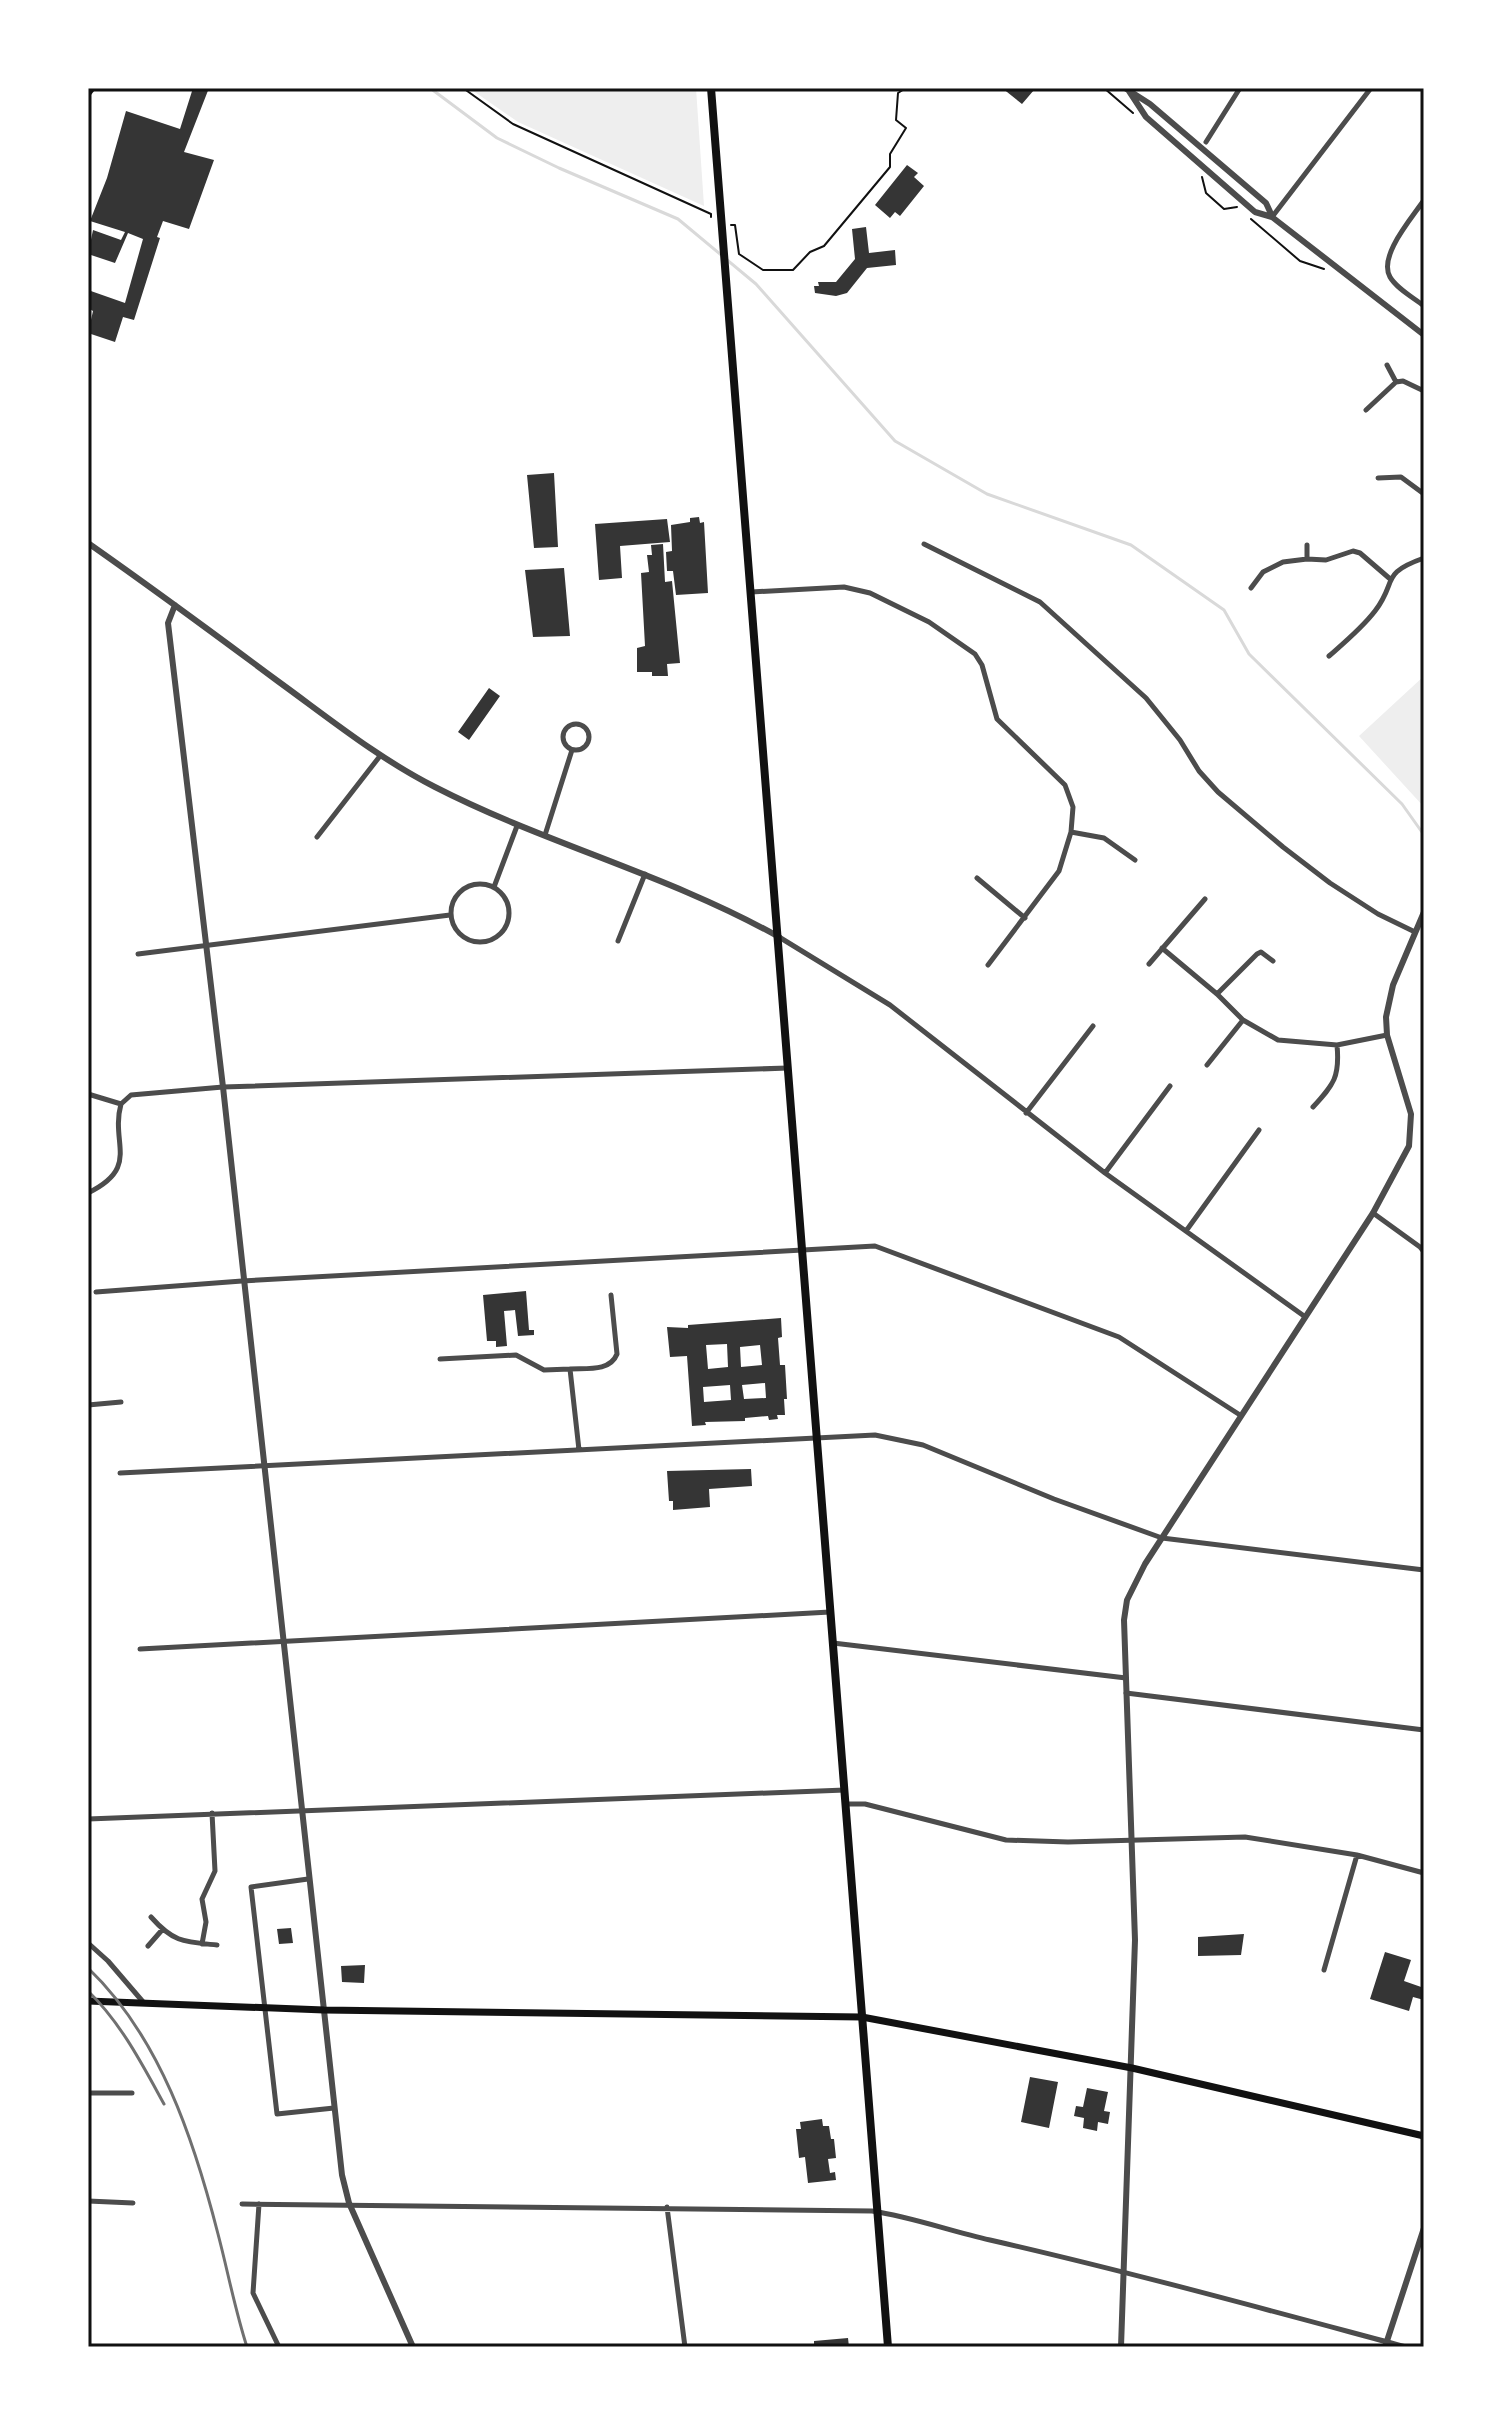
<svg xmlns="http://www.w3.org/2000/svg" width="1512" height="2435" font-family="'Exo 2',sans-serif">
<rect width="100%" height="100%" fill="#fff"/>
<!-- green -->
<path fill="#eee" d="M469,88H696L704,206L518,122Z
M1424,676V807L1359,736Z"/>
<g fill="none" stroke-linecap="round" stroke-linejoin="round">
<!-- stream -->
<path stroke="#d9d9d9" stroke-width="3" d="M430,88L497,138L559,168L678,219L756,284L895,441L987,494L1131,545L1224,610L1249,654L1402,804L1424,835"/>
</g>
<!-- building -->
<path fill="#353535" fill-rule="evenodd" d="M193,88H209L184,152L214,160L189,229L163,221L157,237L160,238L134,320L123,317L115,342L88,333L93,311L88,308V290L125,303L143,239L128,233L115,263L88,254L93,230L121,240L125,232L90,221L107,178L126,111L180,129Z
M1002,88H1033L1034,90L1022,104Z
M907,165L918,173L914,177L924,186L900,216L895,212L890,218L875,205Z
M866,227L869,253L895,250L896,265L867,268L847,293L836,296L815,293L814,286H819L818,282H836L855,259L852,229Z
M554,473L558,547L534,548L527,475Z
M699,517L700,523L704,522L708,593L676,595L673,571H667L666,552L672,551L671,525L690,522V518Z
M667,519L670,542L620,546L622,578L599,580L595,524Z
M663,544L665,582L672,581L680,663L667,664L668,676H652V672H637V648L645,646L641,573L649,572L647,555H652L651,545Z
M564,568L570,636L533,637L525,570Z
M489,688L500,696L469,740L458,732Z
M526,1291L529,1330H534V1335L518,1336L515,1310L504,1311L507,1346L496,1347V1341H487L483,1295Z
M781,1318L782,1337L778,1338L780,1365H785L787,1399H784L785,1415H777L778,1419L769,1420L768,1416L745,1418V1421L705,1422L706,1425L692,1426L687,1356L670,1357L667,1327L688,1328V1325ZM727,1344L728,1367L708,1369L706,1345ZM760,1345L762,1365L741,1367L740,1347ZM765,1383L766,1398L744,1399L742,1385ZM730,1385L731,1400L704,1402L703,1387Z
M751,1469L752,1486L709,1489L710,1507L673,1510V1501H669L667,1471Z
M291,1928L293,1943L279,1944L277,1929Z
M1244,1934L1241,1955L1198,1956V1937Z
M1385,1952L1411,1960L1404,1981L1424,1988V2000L1413,1997L1409,2011L1370,1999Z
M365,1965L364,1983L342,1982L341,1966Z
M1030,2077L1058,2082L1049,2128L1021,2122Z
M1087,2088L1108,2092L1104,2111L1110,2112L1108,2124L1098,2122L1097,2131L1083,2128L1084,2118L1074,2116L1076,2106L1083,2107Z
M822,2119L823,2126H829L831,2139H834L836,2158L828,2159L830,2173L835,2172L836,2180L808,2183L805,2157L799,2158L796,2129H801L800,2122Z
M848,2338L849,2347H814V2341Z"/>
<g fill="none" stroke-linecap="round" stroke-linejoin="round">
<!-- path -->
<path stroke="#111" stroke-width="2" d="M463,88L513,124L711,214V217
M1104,88L1133,113
M1202,177L1206,193L1224,209L1237,207
M1251,219L1300,261L1324,269
M731,225H735L739,254L763,270H793L810,252L824,246L890,167V154L906,128L896,120L898,93L906,88"/>
<!-- minor -->
<path stroke="#4c4c4c" stroke-width="5" d="M1206,142L1240,88
M1424,200C1412,218 1378,256 1390,277C1397,289 1414,298 1424,306
M1272,217L1371,88
M1387,365L1396,382
M1366,410L1396,382L1403,381L1424,391
M1378,478L1401,477L1424,494
M924,544L1040,602L1146,698L1180,740L1199,771L1218,792L1283,847L1330,883L1378,914L1415,932
M1307,545V559
M1251,588L1263,572L1283,562L1307,559L1326,560L1353,551L1360,553L1389,578
M751,592L844,587L870,593L929,622L975,654L982,665L997,719L1065,785L1073,807L1071,832L1059,871L988,965
M1329,656C1345,642 1362,628 1375,611C1398,581 1379,574 1424,558
M563 737a13 13 0 1 1 26 0a13 13 0 1 1-26 0Z
M1071,832L1104,838L1135,860
M545,835L572,750
M317,837L380,756
M977,878L1025,918
M451 913a29 29 0 1 1 58 0a29 29 0 1 1-58 0Z
M494,887L517,826
M779,937L890,1005L1105,1173L1304,1316
M618,941L645,874
M1162,948L1217,994L1243,1020L1278,1040L1337,1045L1387,1035
M138,954L450,915
M1149,964L1205,899
M1217,994L1257,954L1261,952L1273,961
M1207,1065L1243,1020
M88,1094L121,1104
M121,1104L131,1095L223,1087L788,1068
M1313,1107C1334,1084 1340,1077 1337,1045
M1026,1113L1093,1026
M1105,1173L1170,1086
M88,1193C141,1167 110,1144 121,1104
M1373,1213L1420,1247L1424,1252
M1186,1231L1259,1130
M96,1292L242,1281L875,1246L1119,1337L1240,1415
M440,1359L516,1355L544,1370L570,1369
M88,1405L121,1402
M579,1450L570,1369C586,1368 610,1372 617,1354L611,1295
M120,1473L875,1435L923,1445L1054,1499L1162,1538L1424,1570
M833,1643L1126,1678
M140,1649L830,1612
M1126,1693L1424,1730
M847,1804H865L1006,1840L1068,1842L1245,1837L1357,1855L1424,1873
M88,1819L845,1790
M308,1879L251,1887L277,2114L334,2108
M151,1917C174,1943 185,1942 217,1945
M88,1943L108,1961L144,2003
M202,1944L206,1922L202,1899L215,1871L212,1813
M148,1946L162,1930
M1324,1970L1357,1855
M88,2093H132
M88,2201L133,2203
M242,2204L872,2211C912,2217 950,2231 990,2240C1130,2272 1268,2310 1406,2347
M259,2204L253,2293L279,2347
M667,2207L685,2347"/>
<!-- tertiary -->
<path stroke="#4c4c4c" stroke-width="6" d="M1125,88L1150,104L1266,203L1272,216
M1129,91L1146,117L1255,212L1272,217L1424,335
M88,543C152,588 216,635 279,682C330,719 378,758 435,787C546,844 669,875 779,937
M175,605L168,623L223,1087L342,2175L349,2203L413,2347
M1121,2347L1135,1940L1124,1620L1127,1600L1145,1564L1373,1213L1409,1146L1411,1114L1387,1035L1386,1017L1393,985L1424,912
M1385,2347L1424,2228"/>
<!-- secondary -->
<path stroke="#111" stroke-width="7" d="M88,93L92,88"/>
<!-- primary -->
<path stroke="#111" stroke-width="7" d="M88,2001L324,2010L862,2017L1132,2068L1424,2136"/>
<!-- trunk -->
<path stroke="#111" stroke-width="8" d="M711,88L888,2347"/>
<!-- rail -->
<path stroke="#707070" stroke-width="3" d="M88,1968C160,2037 194,2140 218,2234C228,2272 235,2310 247,2347
M88,1991C121,2023 142,2064 164,2104"/>
</g>
<!-- border -->
<rect width="1512" height="2435" fill="none" stroke="#ffffff" stroke-width="180"/>
<rect x="90" y="90" width="1332" height="2255" fill="none" stroke="#111" stroke-width="3"/>
</svg>
